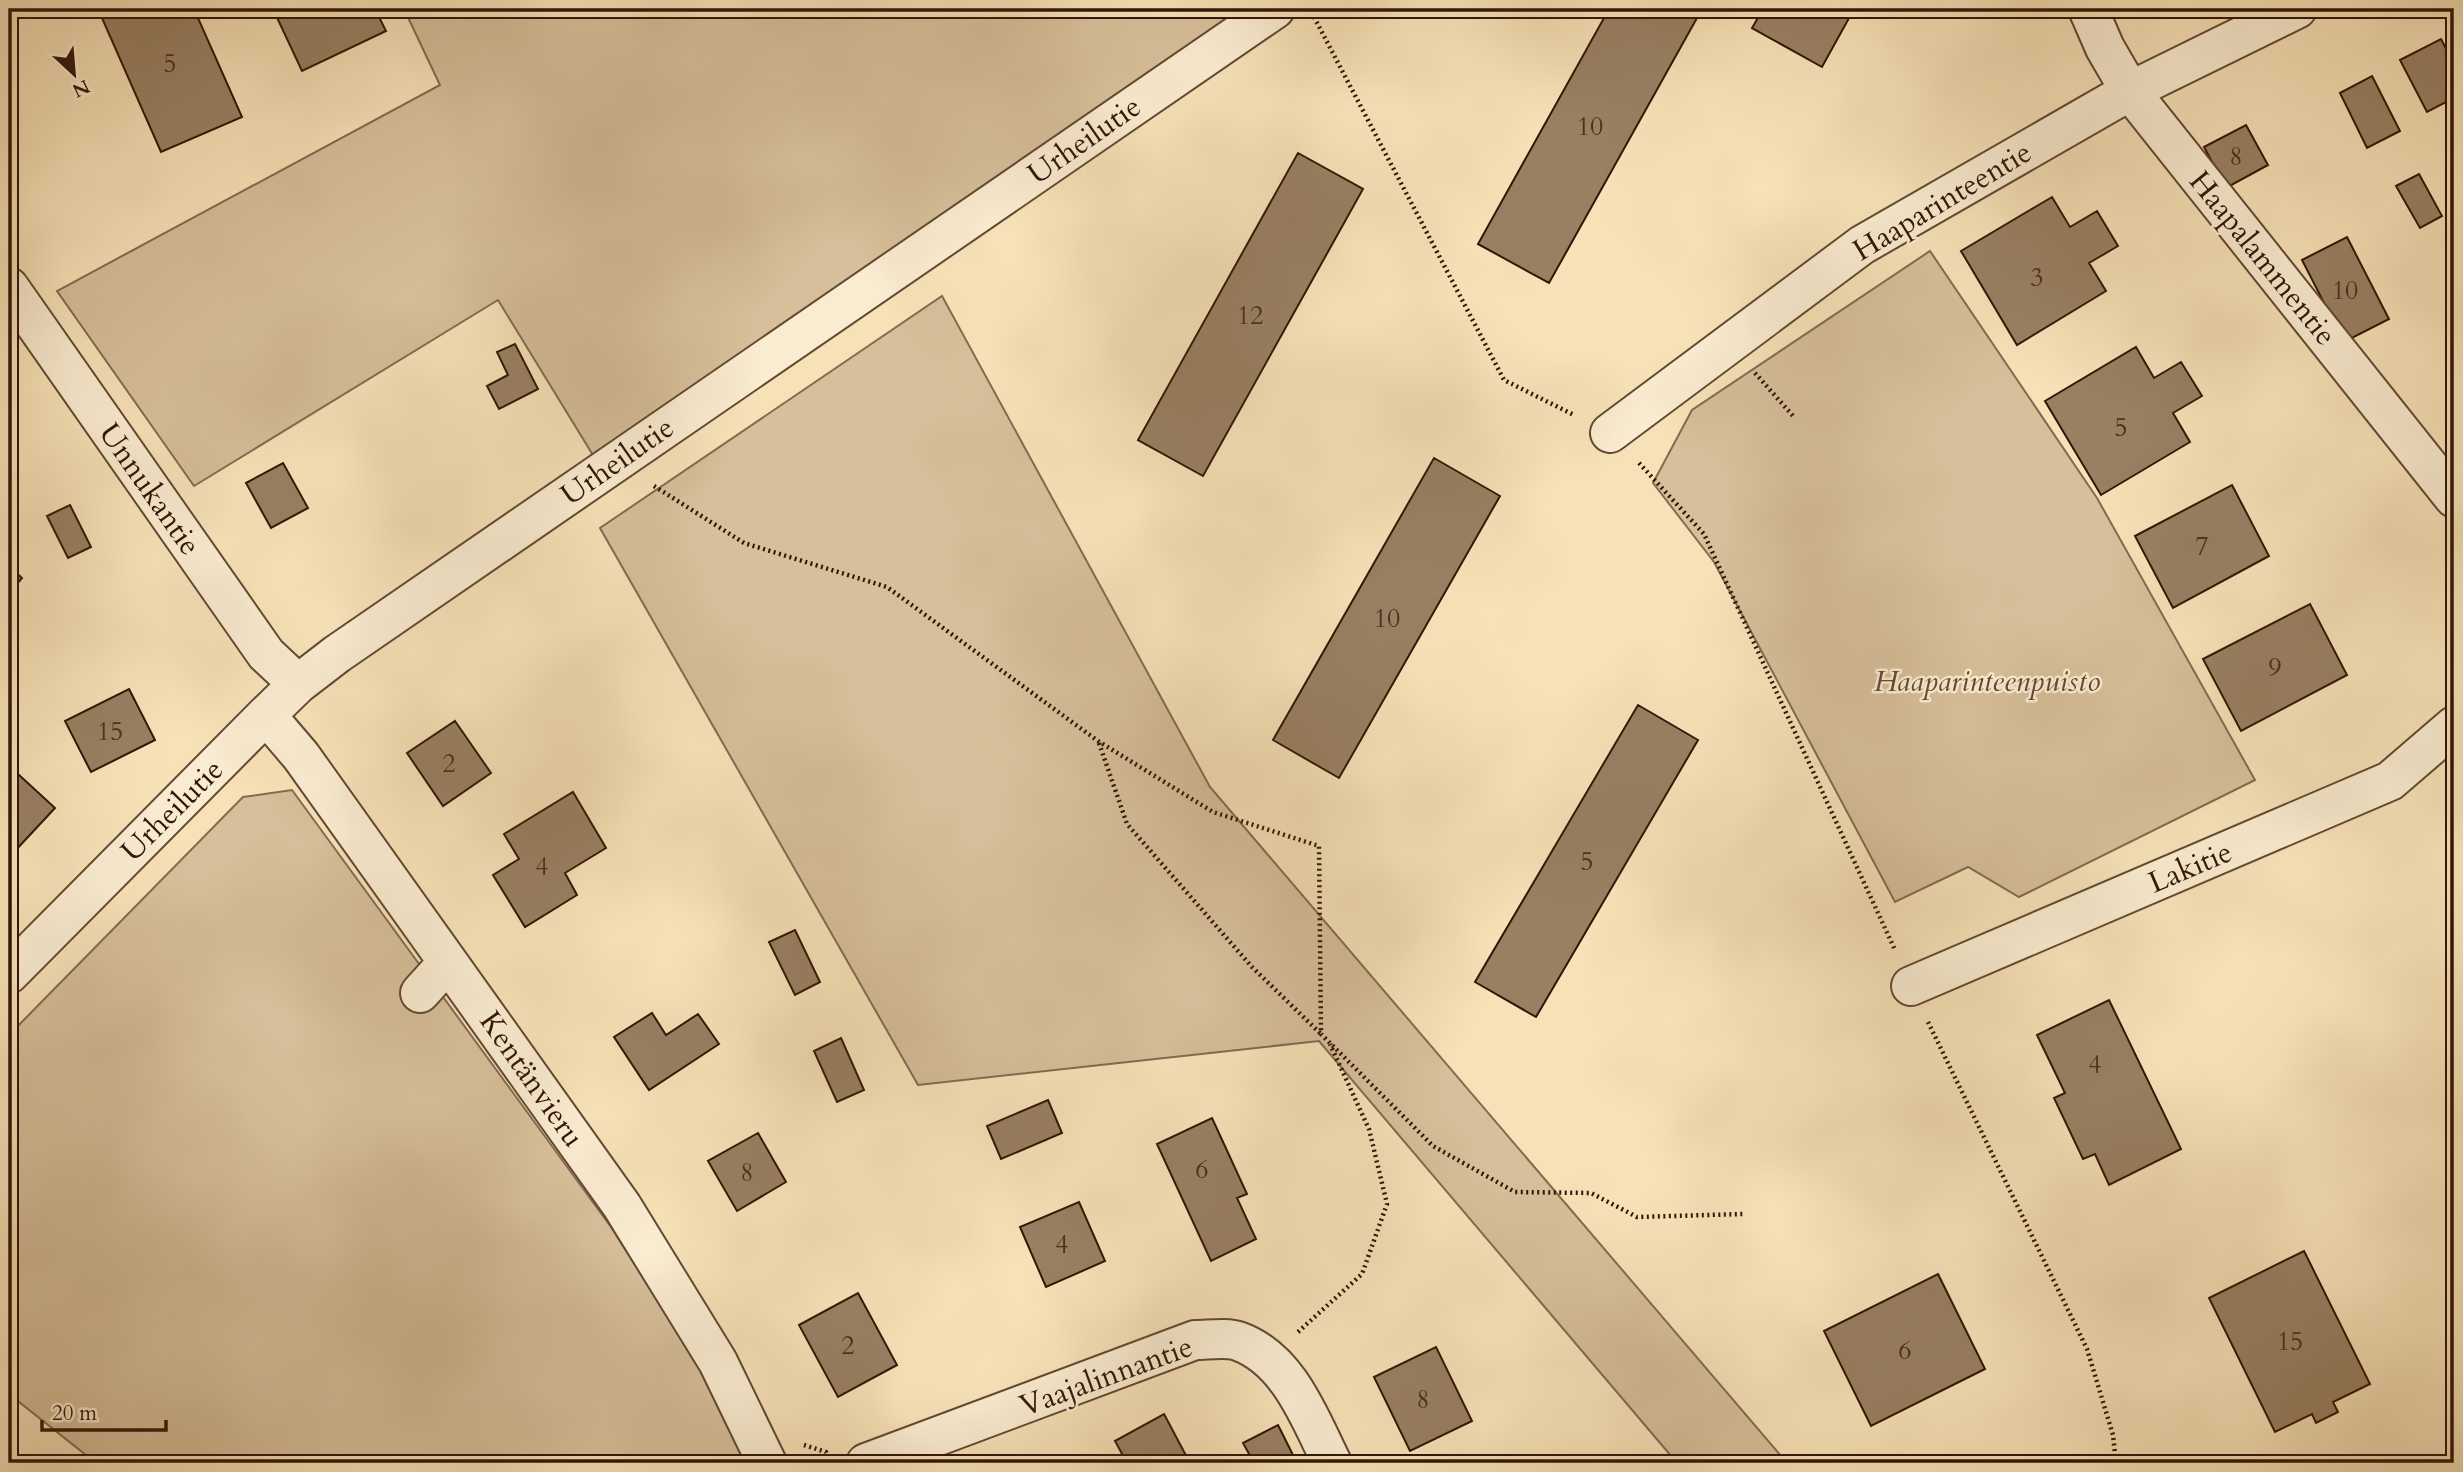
<svg xmlns="http://www.w3.org/2000/svg" width="2463" height="1472" font-family="Cardo,serif">
<rect width="100%" height="100%" fill="#f7e2b8"/>
<filter id="stains"><feTurbulence type="fractalNoise" baseFrequency=".00286" numOctaves="4"/><feColorMatrix values="0 0 0 0 .2 0 0 0 0 .09 0 0 0 0 .02 0 0 0 .5 -.17"/></filter>
<radialGradient id="worn" r=".72"><stop offset=".6" stop-color="#630" stop-opacity="0"/><stop offset="1" stop-color="#630" stop-opacity=".3"/></radialGradient>
<!-- green -->
<path fill="#d6bf9a" stroke="#846a50" stroke-width="2" d="M404,9H1258L596,460L498,300L194,486L57,291L440,85Z
M1930,251L2097,498L2255,780L2019,897L1968,867L1895,902L1714,562L1653,483L1692,410Z
M942,296L1210,787L1787,1463H1677L1319,1041L918,1085L600,528Z
M292,790L611,1227L700,1367L746,1463H96L9,1394V1035L243,797Z"/>
<!-- building -->
<path fill="#988063" stroke="#321506" stroke-width="2" d="M98,9H194L242,117L161,152Z
M273,9H375L386,31L302,71Z
M1609,9H1702L1549,283L1478,244Z
M1763,9H1854L1822,67L1752,28Z
M2441,39L2454,64V98L2427,112L2400,60Z
M2372,76L2400,131L2367,148L2340,93Z
M2246,125L2268,165L2226,188L2204,147Z
M1298,153L1363,189L1203,476L1138,440Z
M2419,174L2442,216L2420,228L2396,186Z
M2052,197L2070,227L2097,211L2118,246L2089,263L2106,291L2017,345L1961,251Z
M2347,237L2389,319L2344,342L2302,260Z
M515,344L538,389L499,409L487,386L508,375L497,352Z
M2136,347L2154,378L2181,362L2202,396L2173,413L2190,442L2101,495L2045,401Z
M1434,458L1500,496L1339,778L1273,740Z
M283,463L308,508L271,528L246,483Z
M2232,485L2269,556L2173,608L2135,536Z
M70,505L91,547L68,558L47,516Z
M9,566L22,578L9,593Z
M2310,604L2347,675L2241,731L2203,659Z
M129,689L155,740L91,772L65,721Z
M1638,705L1698,740L1536,1017L1475,982Z
M455,721L491,773L443,806L407,753Z
M18,774L55,808L14,852L9,847V785Z
M573,792L606,848L565,873L577,895L525,927L493,875L519,859L504,834Z
M795,930L820,982L795,995L769,942Z
M2109,1000L2181,1149L2109,1185L2095,1154L2083,1159L2054,1098L2065,1093L2037,1035Z
M652,1013L666,1035L698,1014L719,1044L649,1090L614,1037Z
M841,1038L864,1090L837,1102L814,1051Z
M1048,1100L1062,1133L1001,1159L987,1126Z
M1212,1118L1247,1194L1237,1198L1256,1239L1211,1261L1157,1144Z
M758,1133L786,1182L737,1211L708,1161Z
M1079,1202L1105,1261L1046,1287L1020,1227Z
M2304,1251L2370,1384L2333,1402L2338,1412L2316,1423L2312,1414L2275,1432L2209,1298Z
M1938,1274L1985,1369L1871,1426L1824,1331Z
M858,1293L897,1365L838,1397L799,1325Z
M1436,1347L1472,1421L1410,1451L1374,1377Z
M1164,1414L1190,1463H1127L1115,1441Z
M1278,1425L1297,1463H1254L1243,1443Z"/>
<g fill="none" stroke-linecap="round" stroke-linejoin="round">
<defs>
<path id="minor" d="M2088,9L2105,48L2130,91L2454,498
M9,287L266,654L298,684
M1610,433L1862,245L2130,91L2297,9
M266,715L301,756L622,1206L718,1362L767,1463
M9,974L266,715L298,684L337,654L1275,9
M1911,986L2390,781L2454,726
M420,993L448,962
M866,1463L1195,1340C1208,1340 1227,1337 1238,1341C1289,1359 1310,1419 1332,1463"/>
</defs>
<!-- minor casing -->
<use href="#minor" stroke="#634832" stroke-width="42"/>
<!-- path -->
<path stroke="#321506" stroke-width="4.5" stroke-dasharray="2 3.5" stroke-linecap="butt" d="M1314,17L1504,380L1574,415
M1314,17L1328,9
M9,236L16,247
M1755,373L1794,417
M1639,463L1704,534L1895,950
M654,486L744,543L887,587L1098,741L1213,812L1319,846L1321,1034L1433,1146L1515,1192L1591,1193L1637,1217L1743,1214
M1099,743L1127,824L1252,967L1322,1035
M1928,1022L2087,1349L2113,1435L2116,1463
M1298,1332L1362,1274L1387,1204L1369,1129L1330,1044
M804,1445L826,1452L827,1456"/>
<!-- minor -->
<use href="#minor" stroke="#faecd1" stroke-width="38"/>
</g>
<g text-anchor="middle" stroke-width="5" stroke-linejoin="round" paint-order="stroke">
<!-- number labels -->
<g font-size="26" fill="#4c301d">
<text x="170" y="72">5</text>
<text x="1590" y="135">10</text>
<text x="2236" y="165">8</text>
<text x="2037" y="286">3</text>
<text x="2345" y="299">10</text>
<text x="1250" y="324">12</text>
<text x="2121" y="436">5</text>
<text x="2202" y="555">7</text>
<text x="1387" y="627">10</text>
<text x="2275" y="676">9</text>
<text x="110" y="740">15</text>
<text x="449" y="772">2</text>
<text x="1587" y="870">5</text>
<text x="542" y="875">4</text>
<text x="2095" y="1073">4</text>
<text x="1202" y="1178">6</text>
<text x="747" y="1181">8</text>
<text x="1062" y="1253">4</text>
<text x="2290" y="1350">15</text>
<text x="848" y="1354">2</text>
<text x="1905" y="1359">6</text>
<text x="1423" y="1408">8</text>
</g>
<!-- street labels -->
<g font-size="30" fill="#321506" stroke="#faecd1">
<text transform="translate(1084 140) rotate(-35)" y="10">Urheilutie</text>
<text transform="translate(1942 201) rotate(-31)" y="10">Haaparinteentie</text>
<text transform="translate(2263 258) rotate(51)" y="10">Haapalammentie</text>
<text transform="translate(617 461) rotate(-35)" y="10">Urheilutie</text>
<text transform="translate(150 489) rotate(55)" y="10">Unnukantie</text>
<text transform="translate(172 810) rotate(-45)" y="10">Urheilutie</text>
<text transform="translate(2190 867) rotate(-23)" y="10">Lakitie</text>
<text transform="translate(532 1079) rotate(55)" y="10">Kentänvieru</text>
<text transform="translate(1106 1376) rotate(-20)" y="10">Vaajalinnantie</text>
</g>
<!-- park labels -->
<g font-size="30" font-style="italic" fill="#634832" stroke="#faecd1">
<text x="1987" y="691">Haaparinteenpuisto</text>
</g>
</g>
<!-- margin -->
<rect width="2463" height="1472" fill="none" stroke="#f7e2b8" stroke-width="35"/>
<rect x="10" y="10" width="2442" height="1451" fill="none" stroke="#321506" stroke-width="3.5"/>
<rect x="18" y="18" width="2428" height="1437" fill="none" stroke="#321506" stroke-width="2"/>
<!-- north arrow -->
<g transform="translate(74 74) rotate(154)" stroke="#faecd1" stroke-width="5" paint-order="stroke">
<path d="M0-5L12 26L0 18L-12 26Z" fill="#321506"/>
<text y="-10" font-size="19" font-weight="bold" text-anchor="middle" fill="#321506">N</text>
</g>
<!-- scale -->
<path d="M42 1420v10h124v-10" fill="none" stroke="#321506" stroke-width="3.5"/>
<text x="52" y="1420" font-size="21" fill="#321506" stroke="#faecd1" stroke-width="5" paint-order="stroke">20 m</text>
<rect width="100%" height="100%" filter="url(#stains)"/>
<rect width="100%" height="100%" fill="url(#worn)"/>
</svg>
